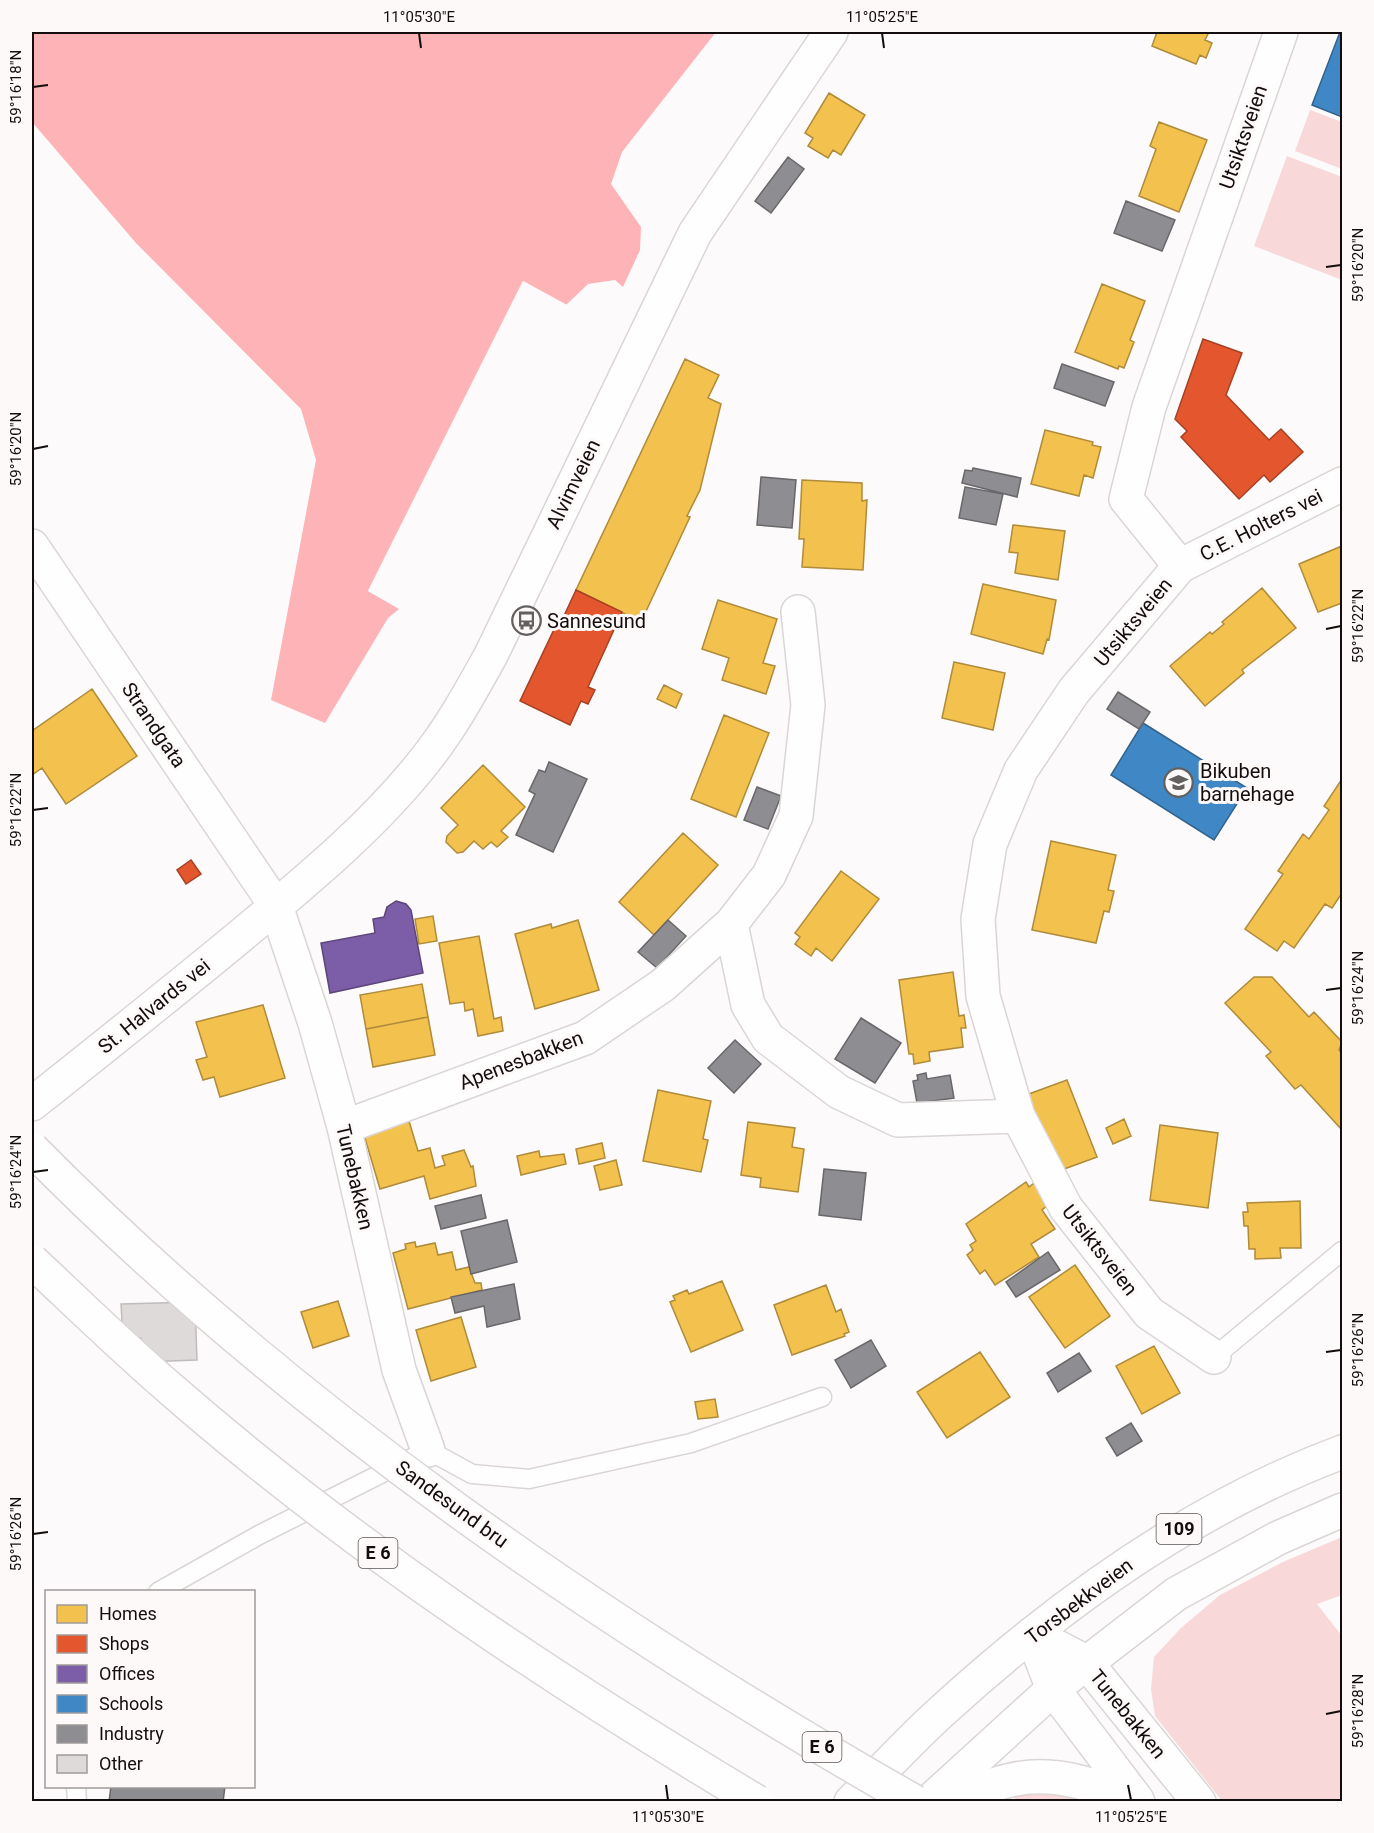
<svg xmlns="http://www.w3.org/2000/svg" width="1374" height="1833" font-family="Roboto,sans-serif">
<rect width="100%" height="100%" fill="#fcfafa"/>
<!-- green -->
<path fill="#f9d8d9" d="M1310,110L1342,122V169L1295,151Z
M1287,156L1342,177V280L1254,246Z
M1342,1537V1595L1317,1604L1342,1636V1801H1222L1155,1716L1151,1689L1154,1657L1181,1628L1220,1595L1283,1562Z
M1059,1794L1078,1801H1021L1007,1795Z"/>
<!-- water -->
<path fill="#feb3b6" d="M32,32H716L622,152L611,184L641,227L640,250L623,287L615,280L588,284L566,305L523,281L368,591L399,609L388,618L325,723L271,700L316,460L301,409L136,243L32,122Z"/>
<!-- pier -->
<path fill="#fcfafa" d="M523,281L569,306L565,308L524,285L372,590L401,606L402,610L368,591Z"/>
<!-- homes -->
<path fill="#f2c14e" stroke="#af8b3a" stroke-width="1.5" d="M1157,32H1209L1205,40L1212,43L1206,58L1200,55L1196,64L1152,46Z
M829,93L865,115L841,155L833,150L828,158L808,146L813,138L805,133Z
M1159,122L1207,140L1179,212L1139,196L1156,149L1150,146Z
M1102,284L1145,301L1130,340L1134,342L1124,368L1119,366L1118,369L1075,352Z
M685,359L719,375L708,398L721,404L700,490L687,516L690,517L641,622L576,590Z
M1045,430L1093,442L1092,445L1101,447L1093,478L1084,475L1079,496L1031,484Z
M802,480L862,483V501L867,500L863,570L802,567L804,539H799Z
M1013,525L1065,531L1058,580L1015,573L1018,553L1009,552Z
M1342,546V603L1318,612L1299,564Z
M983,584L1056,600L1049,640L1047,639L1043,654L971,634Z
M1262,588L1296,628L1242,670L1244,673L1205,706L1170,666L1210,632L1212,634L1224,624L1222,622Z
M718,600L777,619L763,663L775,666L766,694L722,680L729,658L702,649Z
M954,662L1005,673L993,730L942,718Z
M664,685L682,694L676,708L657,699Z
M92,689L137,756L66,804L42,768L32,775V731Z
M724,715L769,733L736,817L691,799Z
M483,765L525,807L501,831L508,837L497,847L491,842L483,849L474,841L463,852L457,853L446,842L447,836L458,825L441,808Z
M1342,779V893L1332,908L1325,904L1294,948L1284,941L1277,951L1245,929L1283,874L1278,871L1303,834L1309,839L1329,810L1324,806Z
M683,833L718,865L654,935L619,902Z
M1051,841L1116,855L1108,890L1114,891L1109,912L1104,911L1096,943L1032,930Z
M841,871L879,899L832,961L816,948L811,956L795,944L800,937L795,933Z
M433,916L437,941L419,944L415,919Z
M578,920L599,990L535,1009L515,934L551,924L552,928Z
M479,936L494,1019L501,1017L503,1031L478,1036L473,1009L465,1011L464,1002L450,1004L439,943Z
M953,972L959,1016L964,1015L966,1028H961L963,1047L929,1052L930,1061L914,1064L913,1054H909L899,980Z
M1254,977H1272L1309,1017L1314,1012L1342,1042L1339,1050L1342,1054V1130L1301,1085L1295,1089L1266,1056L1271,1052L1225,1003Z
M422,984L428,1017L366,1029L360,995Z
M263,1005L285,1078L220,1097L214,1077L203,1080L196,1060L207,1057L196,1022Z
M428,1017L435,1055L373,1067L366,1029Z
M1067,1080L1097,1157L1056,1172L1026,1095Z
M658,1090L711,1101L703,1139L708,1140L701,1172L643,1161Z
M1124,1119L1131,1136L1113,1144L1106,1128Z
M409,1121L418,1151L430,1148L435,1168L445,1165L442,1156L464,1150L471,1167L473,1166L476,1186L430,1199L424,1176L380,1189L364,1135Z
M748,1122L795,1128L792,1147L804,1149L798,1192L760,1187L761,1178L741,1175Z
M1160,1125L1218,1133L1208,1208L1150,1200Z
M602,1143L605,1158L579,1164L576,1149Z
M539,1151L540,1157L564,1154L566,1164L521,1175L517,1156Z
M616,1160L622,1185L600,1190L594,1166Z
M1026,1182L1029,1187L1034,1183L1048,1205L1042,1210L1055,1229L1031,1244L1039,1257L995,1285L985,1270L980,1274L967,1255L973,1250L970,1245L976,1241L966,1224Z
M1300,1201L1301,1248H1280L1281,1258L1255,1259V1249H1249L1248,1226H1244L1243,1212H1248L1247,1203Z
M415,1242L416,1247L435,1243L438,1255L452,1252L456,1270L469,1267L475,1283H481L482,1290L408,1309L393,1253L406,1249L405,1244Z
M1075,1265L1110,1316L1065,1348L1029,1297Z
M722,1281L743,1330L691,1352L670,1302L675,1300L673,1296L687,1290L689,1294Z
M826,1285L836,1312L841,1309L849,1332L844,1334L845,1336L792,1355L774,1305Z
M338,1301L349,1336L313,1348L301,1312Z
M461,1317L476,1367L431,1381L416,1330Z
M1154,1346L1180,1393L1142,1414L1116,1366Z
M980,1352L1010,1397L947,1438L917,1392Z
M715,1399L718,1417L698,1419L695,1402Z"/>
<!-- shops -->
<path fill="#e4572e" stroke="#a64124" stroke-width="1.5" d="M1203,339L1242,353L1226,395L1269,440L1281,429L1303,452L1270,482L1264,475L1239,499L1181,437L1187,431L1175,419Z
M576,590L622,612L588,687L595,690L588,704L581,701L570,725L520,701L559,619L562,620Z
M191,860L201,874L186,884L177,870Z"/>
<!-- offices -->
<path fill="#7b5ea7" stroke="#5c4679" stroke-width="1.5" d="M396,901L406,904L411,910L423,973L330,993L321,943L375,933L373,919L384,917L387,907Z"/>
<!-- schools -->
<path fill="#3f88c5" stroke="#32638e" stroke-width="1.5" d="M1340,32H1342V117L1312,105Z
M1143,723L1247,788L1214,840L1111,775Z"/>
<!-- industry -->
<path fill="#8d8d92" stroke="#69676a" stroke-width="1.5" d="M788,157L804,169L771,213L755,201Z
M1126,201L1175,220L1162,251L1114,233Z
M1062,364L1114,382L1105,406L1054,388Z
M973,468L1021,478L1017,497L962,483L965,470L972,471Z
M761,477L796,480L792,528L757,525Z
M965,487L1003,494L996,525L959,518Z
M1118,692L1150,712L1139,729L1107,709Z
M549,762L587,779L553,852L516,835L535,794L529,791L539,770L545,772Z
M757,787L781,796L768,829L744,820Z
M668,920L686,936L657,968L638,952Z
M861,1018L901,1043L875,1083L835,1059Z
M735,1040L761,1064L734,1093L708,1068Z
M926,1073L927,1079L950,1075L954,1098L917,1103L913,1081L918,1080L917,1075Z
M824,1169L866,1173L861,1220L819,1215Z
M481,1195L486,1218L441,1229L435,1206Z
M507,1220L517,1262L471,1274L461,1231Z
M1048,1252L1060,1270L1016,1297L1006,1282Z
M514,1284L520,1319L487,1327L484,1306L455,1313L451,1297Z
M871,1340L886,1366L851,1388L835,1360Z
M1079,1353L1091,1371L1058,1392L1047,1373Z
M1131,1423L1142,1441L1117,1456L1106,1438Z
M111,1786H225L223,1802H109Z"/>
<!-- building -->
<path fill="#dedada" stroke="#c1bcbc" stroke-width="1.5" d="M195,1302L197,1360L142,1362L141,1338H123L121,1304Z"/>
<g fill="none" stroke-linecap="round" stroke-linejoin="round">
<defs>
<path id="service" d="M1214,1357L1342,1251
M158,1592L259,1535L428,1450L472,1474L529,1479L691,1443L822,1397
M76,1786L77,1802"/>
<path id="minor" d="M32,546L276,906L315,1023L344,1127L399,1370L428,1450
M1180,566L1126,499L1149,407L1281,32
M731,924L748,1005L768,1038L839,1092L898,1120L1018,1116
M344,1127L585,1038L663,985L731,924L769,875L796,816L808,705L798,612
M1214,1357L1149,1313L1066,1208L1018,1116L983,996L978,919L990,844L1021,770L1074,691L1180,566L1342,484"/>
<path id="tertiary" d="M1032,1634L1086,1662L1199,1802
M1032,1634L1053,1689L1137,1800
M945,1802C966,1795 986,1786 1007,1781C1051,1769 1097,1785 1138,1802"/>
<path id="secondary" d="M32,1104C105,1046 178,988 250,928C312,876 376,823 426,759C452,726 471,691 491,655L695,233L831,32"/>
<path id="primary" d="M851,1802C881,1772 910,1740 941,1712C1059,1604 1192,1508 1342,1452
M929,1802L1053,1689L1176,1594L1278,1538L1342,1510"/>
</defs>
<!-- service casing -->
<use href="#service" stroke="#dbd6d6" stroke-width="21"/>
<!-- minor casing -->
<use href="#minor" stroke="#dbd6d6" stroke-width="36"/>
<!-- tertiary casing -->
<use href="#tertiary" stroke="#dbd6d6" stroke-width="36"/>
<!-- secondary casing -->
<use href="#secondary" stroke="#dbd6d6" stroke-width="36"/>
<!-- primary casing -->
<use href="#primary" stroke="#dbd6d6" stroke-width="36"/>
<!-- service -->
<use href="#service" stroke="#fffefe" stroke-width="18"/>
<!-- minor -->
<use href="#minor" stroke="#fffefe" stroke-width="33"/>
<!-- tertiary -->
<use href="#tertiary" stroke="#fffefe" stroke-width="33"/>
<!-- secondary -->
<use href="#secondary" stroke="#fffefe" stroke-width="33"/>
<!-- primary -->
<use href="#primary" stroke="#fffefe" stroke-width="33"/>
<defs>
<path id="motorway-bridge" d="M32,1149C290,1410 597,1621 915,1802
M32,1261C78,1304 124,1349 173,1391C352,1547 553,1680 757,1802"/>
</defs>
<!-- motorway-bridge casing -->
<use href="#motorway-bridge" stroke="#dbd6d6" stroke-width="36" stroke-linecap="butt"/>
<!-- motorway-bridge -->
<use href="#motorway-bridge" stroke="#fffefe" stroke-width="33"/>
</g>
<!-- ticks -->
<path fill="none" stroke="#140d0d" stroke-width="2" d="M419,33L421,48M882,33L884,48M33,87L48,85M1326,267L1341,265M33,449L48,446M1326,629L1341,626M33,810L48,808M1326,990L1341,988M33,1172L48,1170M1326,1352L1341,1350M33,1534L48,1532M1326,1714L1341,1711M666,1785L668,1800M1128,1785L1131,1800"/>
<!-- icons -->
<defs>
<symbol id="bus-ring" viewBox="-11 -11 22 22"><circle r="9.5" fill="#fdf9f9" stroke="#656060" stroke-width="1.5"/><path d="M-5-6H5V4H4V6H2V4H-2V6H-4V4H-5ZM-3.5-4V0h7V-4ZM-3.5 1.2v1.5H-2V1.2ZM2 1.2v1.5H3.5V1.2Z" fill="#656060"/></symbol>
<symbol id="school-ring" viewBox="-11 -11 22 22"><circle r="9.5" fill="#fdf9f9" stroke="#656060" stroke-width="1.5"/><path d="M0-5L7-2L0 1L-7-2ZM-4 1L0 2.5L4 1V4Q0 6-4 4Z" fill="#656060"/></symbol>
</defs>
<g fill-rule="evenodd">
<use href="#bus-ring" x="510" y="604" width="33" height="33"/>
<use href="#school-ring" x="1162" y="766" width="33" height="33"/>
</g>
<g text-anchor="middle" stroke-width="6" stroke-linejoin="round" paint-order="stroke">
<!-- shield labels -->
<g fill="#fdf9f9" stroke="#5a5454" stroke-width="1.5">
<rect x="1156.5" y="1514" width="45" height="30" rx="4.5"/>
<rect x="358.5" y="1538" width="39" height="30" rx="4.5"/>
<rect x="802.5" y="1732" width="39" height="30" rx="4.5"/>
</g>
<g font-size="18" font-weight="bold" fill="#140d0d">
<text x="1179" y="1535">109</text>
<text x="378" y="1559">E 6</text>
<text x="822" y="1753">E 6</text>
</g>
<!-- street labels -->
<g font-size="20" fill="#140d0d" stroke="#fdf9f9">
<text transform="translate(1243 137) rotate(-71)" y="7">Utsiktsveien</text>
<text transform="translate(573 484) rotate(-64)" y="7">Alvimveien</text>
<text transform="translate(1261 525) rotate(-27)" y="7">C.E. Holters vei</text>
<text transform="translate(1133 622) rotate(-50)" y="7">Utsiktsveien</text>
<text transform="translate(154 725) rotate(56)" y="7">Strandgata</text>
<text transform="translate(154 1006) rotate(-39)" y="7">St. Halvards vei</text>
<text transform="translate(521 1060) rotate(-21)" y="7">Apenesbakken</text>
<text transform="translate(355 1177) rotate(77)" y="7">Tunebakken</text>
<text transform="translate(1100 1250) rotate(52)" y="7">Utsiktsveien</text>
<text transform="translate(452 1504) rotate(36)" y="7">Sandesund bru</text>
<text transform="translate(1079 1601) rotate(-37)" y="7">Torsbekkveien</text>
<text transform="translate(1128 1714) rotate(51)" y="7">Tunebakken</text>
</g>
<!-- poi labels -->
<g font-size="20" fill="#140d0d" stroke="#fdf9f9" text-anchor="start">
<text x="547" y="628">Sannesund</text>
<text x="1200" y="778">Bikuben<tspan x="1200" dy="23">barnehage</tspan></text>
</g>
</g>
<!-- border -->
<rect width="1374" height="1833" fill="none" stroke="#fdf9f9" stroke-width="66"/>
<!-- legend -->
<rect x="45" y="1590" width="210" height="198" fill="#fdf9f9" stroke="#a09b9b" stroke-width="1.5"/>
<rect x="57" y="1605" width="30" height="18" fill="#f2c14e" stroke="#a09b9b" stroke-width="1.5"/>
<text x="99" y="1620" font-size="18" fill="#140d0d">Homes</text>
<rect x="57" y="1635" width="30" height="18" fill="#e4572e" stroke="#a09b9b" stroke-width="1.5"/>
<text x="99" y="1650" font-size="18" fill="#140d0d">Shops</text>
<rect x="57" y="1665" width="30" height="18" fill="#7b5ea7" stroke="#a09b9b" stroke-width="1.5"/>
<text x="99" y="1680" font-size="18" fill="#140d0d">Offices</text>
<rect x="57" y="1695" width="30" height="18" fill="#3f88c5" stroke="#a09b9b" stroke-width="1.5"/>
<text x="99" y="1710" font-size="18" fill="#140d0d">Schools</text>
<rect x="57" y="1725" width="30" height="18" fill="#8d8d92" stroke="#a09b9b" stroke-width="1.5"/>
<text x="99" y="1740" font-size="18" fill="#140d0d">Industry</text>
<rect x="57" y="1755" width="30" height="18" fill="#dedada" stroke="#a09b9b" stroke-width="1.5"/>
<text x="99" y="1770" font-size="18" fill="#140d0d">Other</text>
<rect x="33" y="33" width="1308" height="1767" fill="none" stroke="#140d0d" stroke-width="2"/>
<g font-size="15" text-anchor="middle" fill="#140d0d">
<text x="419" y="22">11°05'30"E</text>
<text x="882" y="22">11°05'25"E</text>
<text transform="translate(16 87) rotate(-90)" y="5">59°16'18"N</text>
<text transform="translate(1358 265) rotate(-90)" y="5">59°16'20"N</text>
<text transform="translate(16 449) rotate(-90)" y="5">59°16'20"N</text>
<text transform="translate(1358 626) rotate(-90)" y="5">59°16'22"N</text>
<text transform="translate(16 810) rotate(-90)" y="5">59°16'22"N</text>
<text transform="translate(1358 988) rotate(-90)" y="5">59°16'24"N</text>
<text transform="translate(16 1172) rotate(-90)" y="5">59°16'24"N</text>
<text transform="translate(1358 1350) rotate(-90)" y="5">59°16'26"N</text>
<text transform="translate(16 1534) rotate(-90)" y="5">59°16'26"N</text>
<text transform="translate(1358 1711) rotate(-90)" y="5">59°16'28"N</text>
<text x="668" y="1822">11°05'30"E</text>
<text x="1131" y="1822">11°05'25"E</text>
</g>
</svg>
